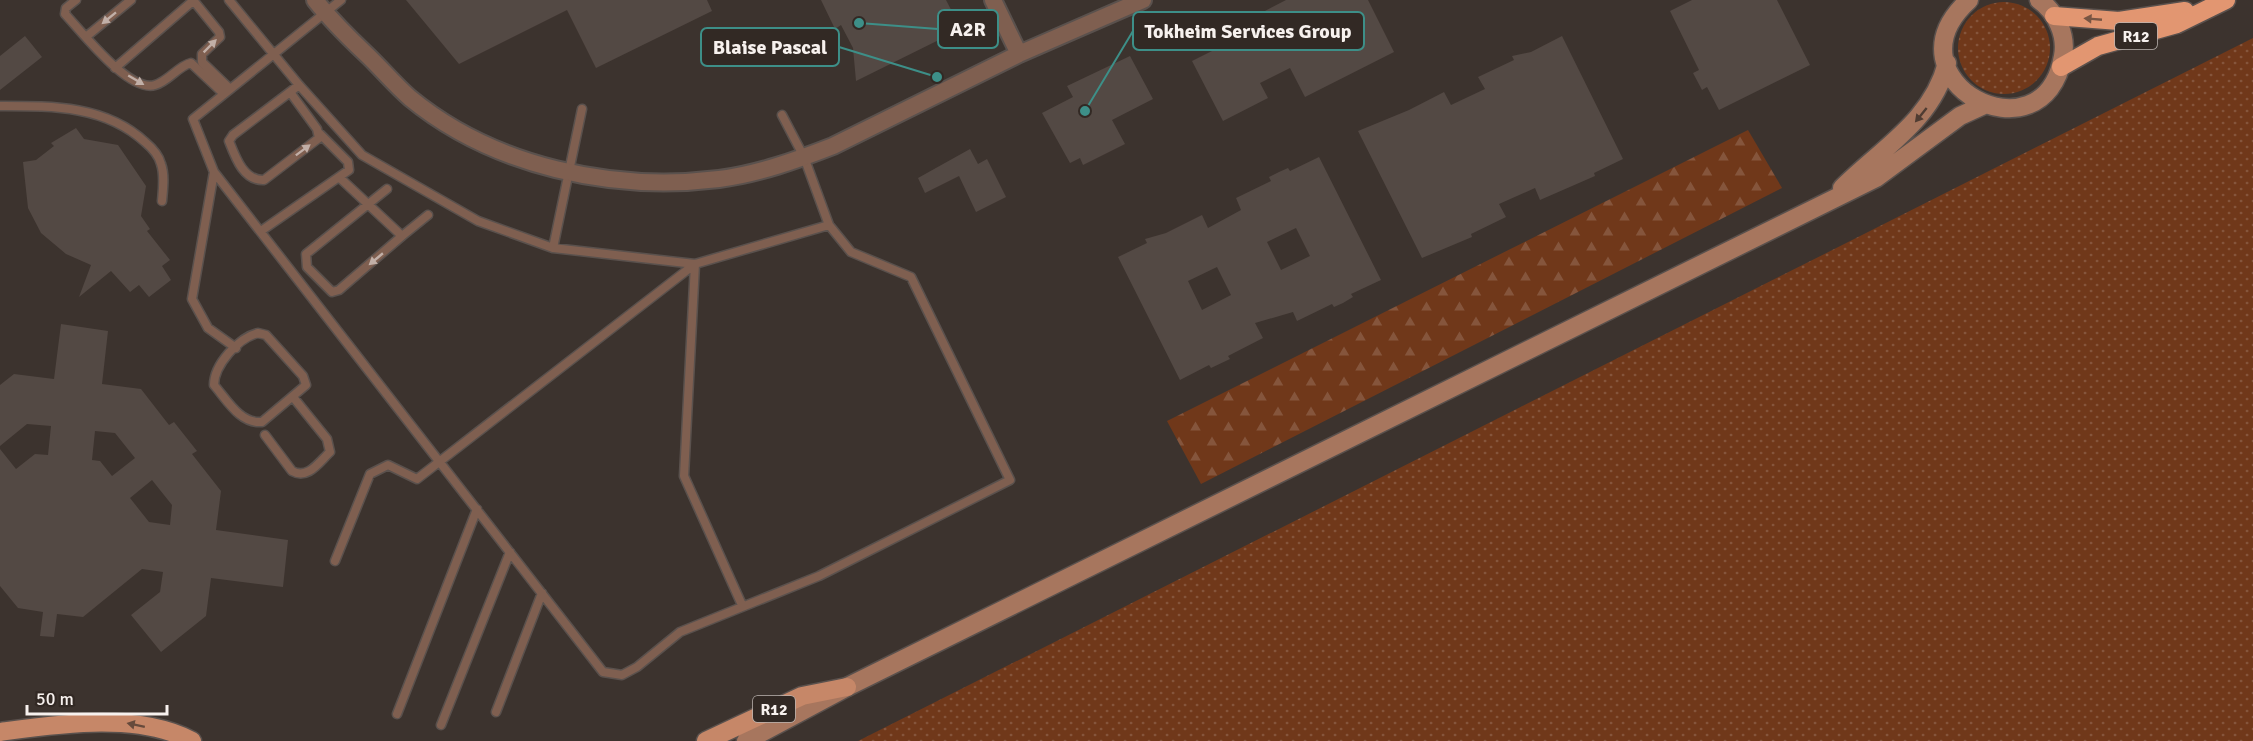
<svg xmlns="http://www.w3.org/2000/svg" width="2253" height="741" font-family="Signika,sans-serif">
<defs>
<pattern id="grass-dots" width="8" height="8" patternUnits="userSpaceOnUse" patternTransform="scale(1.5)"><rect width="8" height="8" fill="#70381a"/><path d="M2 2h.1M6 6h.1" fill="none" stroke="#85553c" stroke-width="1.8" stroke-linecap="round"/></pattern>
<pattern id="forest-firs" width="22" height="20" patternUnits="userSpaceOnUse" patternTransform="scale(1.5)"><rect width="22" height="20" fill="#70381a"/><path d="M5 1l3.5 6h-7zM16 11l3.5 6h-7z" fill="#85553c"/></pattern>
</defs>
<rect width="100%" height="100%" fill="#3c332e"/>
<!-- grass -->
<path fill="url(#grass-dots)" d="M1958 48a46 46 0 1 1 92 0a46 46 0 1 1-92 0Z
M2253,38V741H858Z"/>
<!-- forest -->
<path fill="url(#forest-firs)" d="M1748,130L1782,188L1201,484L1167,421Z"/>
<!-- building -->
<path fill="#534944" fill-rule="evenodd" d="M406,0H707L712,11L596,68L567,10L459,64Z
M821,0H946L961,29L856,81L853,48L841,25L835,29Z
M1286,0H1368L1394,52L1305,97L1290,68L1260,83L1268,98L1223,121L1192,61L1238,38L1239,42L1268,28L1263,12Z
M1692,0H1777L1810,65L1719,110L1707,87L1702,90L1693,73L1699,70L1670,11Z
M25,36L42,57L0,90V56Z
M1562,36L1623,159L1594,173L1595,176L1540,200L1535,188L1499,204L1506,217L1471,234L1472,237L1422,258L1358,131L1409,110L1444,92L1451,105L1485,89L1478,77L1514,60L1512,56L1531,52Z
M1130,56L1153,99L1112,120L1125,144L1083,165L1080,158L1070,163L1042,113L1073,97L1067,86Z
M76,128L84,139L118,145L146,186L141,216L150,229L147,231L170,260L162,266L171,280L149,297L139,285L130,292L111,271L79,297L91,265L66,254L41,233L28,208L23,162L36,160L54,146L51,143Z
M970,149L978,164L987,159L1006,197L976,212L959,176L925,193L918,178Z
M1319,157L1381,280L1351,294L1353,297L1343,303L1334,307L1332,304L1297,321L1293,312L1255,323L1263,338L1228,356L1230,359L1211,368L1209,365L1180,380L1118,257L1147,243L1145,239L1166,233L1202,215L1208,228L1241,210L1236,198L1271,181L1269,177L1279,172L1288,168L1290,171ZM1296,228L1310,256L1281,270L1267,242ZM1217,267L1231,295L1202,310L1188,281Z
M61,324L108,331L102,384L141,389L169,425L174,422L197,451L192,454L221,491L216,530L288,540L283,587L211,578L206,616L161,652L131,615L160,592L163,572L142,569L83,617L57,614L54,637L40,636L43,612L18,608L0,586V449L16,469L35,454L48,455L51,426L27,424L0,446V385L14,374L54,379ZM95,431L115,433L135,458L112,476L100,461L92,460ZM152,480L172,505L170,525L149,522L130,498Z"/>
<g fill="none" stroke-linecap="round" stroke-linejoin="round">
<defs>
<path id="lane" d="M76,0L66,8L65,14C82,32 129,93 155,85C169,81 178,66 191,63L224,94
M193,0L219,32L220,37L202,54V62L230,89
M87,36L131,0
M115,68L194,0
M290,92L317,129L319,138L264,180C244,181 236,159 229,141L233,135L290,92L299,85
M0,106C51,106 105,105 145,142C151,147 159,156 161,164C165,175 163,189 162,201
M782,115L804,157L829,225
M214,172L603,672L622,675L637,667L680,632L819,576L1010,480L911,277L851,252L829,225L695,264L553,248L478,221L362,155L299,85L229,0
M340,178L402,236L339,290L332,292L307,267L306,254L387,189
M261,231L349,170L348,162L320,134
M402,236L428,215
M553,248L582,109
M695,264L684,476L742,605
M258,333L266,335L303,376L306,385L262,422C240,424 227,400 214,385C214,365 238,338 258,333Z
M236,348L208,328L192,299L214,172L193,119L341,0
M265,435L292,471C308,480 319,462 330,452L327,439L293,397
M335,561L370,474L388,465L417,479L695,264
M496,712L542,593
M397,714L477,509
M441,725L510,552"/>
<path id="street" d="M315,0C330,19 347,36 365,53C380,67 394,84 410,98C494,167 613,192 719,179C758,174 797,160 833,146L1019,54L1143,0
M993,0L1019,54"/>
<path id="secondary" d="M1969,0C1881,80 2044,166 2063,56C2067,35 2056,12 2039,0
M1842,188C1882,148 1932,121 1947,63
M746,741L847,687L1876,178L1960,116L1984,105"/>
<path id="primary" d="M0,732C59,724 138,712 192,741
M706,741L802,696L847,687"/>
<path id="highway" d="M2054,16L2119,21L2185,11
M2061,67L2098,46L2177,24L2226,0"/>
</defs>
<!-- lane casing -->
<use href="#lane" stroke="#5a514d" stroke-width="11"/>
<!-- street casing -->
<use href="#street" stroke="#5a514d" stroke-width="20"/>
<!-- secondary casing -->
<use href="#secondary" stroke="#5a514d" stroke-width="21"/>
<!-- primary casing -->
<use href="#primary" stroke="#5a514d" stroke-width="21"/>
<!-- highway casing -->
<use href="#highway" stroke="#5a514d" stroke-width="21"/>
<!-- lane -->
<use href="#lane" stroke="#7f5f50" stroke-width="8"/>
<!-- street -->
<use href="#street" stroke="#7f5f50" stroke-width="16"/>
<!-- secondary -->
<use href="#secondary" stroke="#a7765e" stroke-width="18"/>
<!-- primary -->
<use href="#primary" stroke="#c68768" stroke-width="18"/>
<!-- highway -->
<use href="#highway" stroke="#e29671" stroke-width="18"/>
</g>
<!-- one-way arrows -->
<defs><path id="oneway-solid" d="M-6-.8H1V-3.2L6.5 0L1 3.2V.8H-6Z" transform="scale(1.5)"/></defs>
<g fill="#c1afa7">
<use href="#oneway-solid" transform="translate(109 18) rotate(141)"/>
<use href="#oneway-solid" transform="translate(210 46) rotate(-45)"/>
<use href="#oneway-solid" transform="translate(136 80) rotate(30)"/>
<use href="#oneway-solid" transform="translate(303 150) rotate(-37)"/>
<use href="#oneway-solid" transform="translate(376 259) rotate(140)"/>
</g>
<use fill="#785543" href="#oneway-solid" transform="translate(2093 19) rotate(-175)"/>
<use fill="#4f3c32" href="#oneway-solid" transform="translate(1921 115) rotate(129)"/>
<use fill="#664a3c" href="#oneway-solid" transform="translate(136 725) rotate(-168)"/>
<g text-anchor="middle" stroke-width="5" stroke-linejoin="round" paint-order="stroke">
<!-- shield labels -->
<g fill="#322924" stroke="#bcb5b1" stroke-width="1.5">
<rect x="2115" y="23" width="42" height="26" rx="4.5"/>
<rect x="753" y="696" width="42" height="26" rx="4.5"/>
</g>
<g font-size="16" font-weight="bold" fill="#f7f1ee">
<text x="2136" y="42">R12</text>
<text x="774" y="715">R12</text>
</g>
</g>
<!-- callouts -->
<path fill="none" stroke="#3d8f88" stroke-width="2" d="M859 23L938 29M1085 111L1133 31M937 77L839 47"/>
<g fill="#3d8f88" stroke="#322924" stroke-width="2">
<circle cx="859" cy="23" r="6"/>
<circle cx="1085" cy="111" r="6"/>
<circle cx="937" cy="77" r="6"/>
</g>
<g fill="#322924" stroke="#3d8f88" stroke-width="2">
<rect x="938" y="10" width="60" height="38" rx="6"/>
<rect x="1133" y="12" width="231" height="38" rx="6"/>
<rect x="701" y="28" width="138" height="38" rx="6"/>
</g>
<g font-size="20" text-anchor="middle" font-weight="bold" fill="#f7f1ee">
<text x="968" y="36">A2R</text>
<text x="1248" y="38">Tokheim Services Group</text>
<text x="770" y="54">Blaise Pascal</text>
</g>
<!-- scale -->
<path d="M27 705v9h140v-9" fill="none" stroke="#f7f1ee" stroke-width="3"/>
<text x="36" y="705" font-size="18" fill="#f7f1ee" stroke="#322924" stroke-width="4.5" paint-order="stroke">50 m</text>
</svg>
